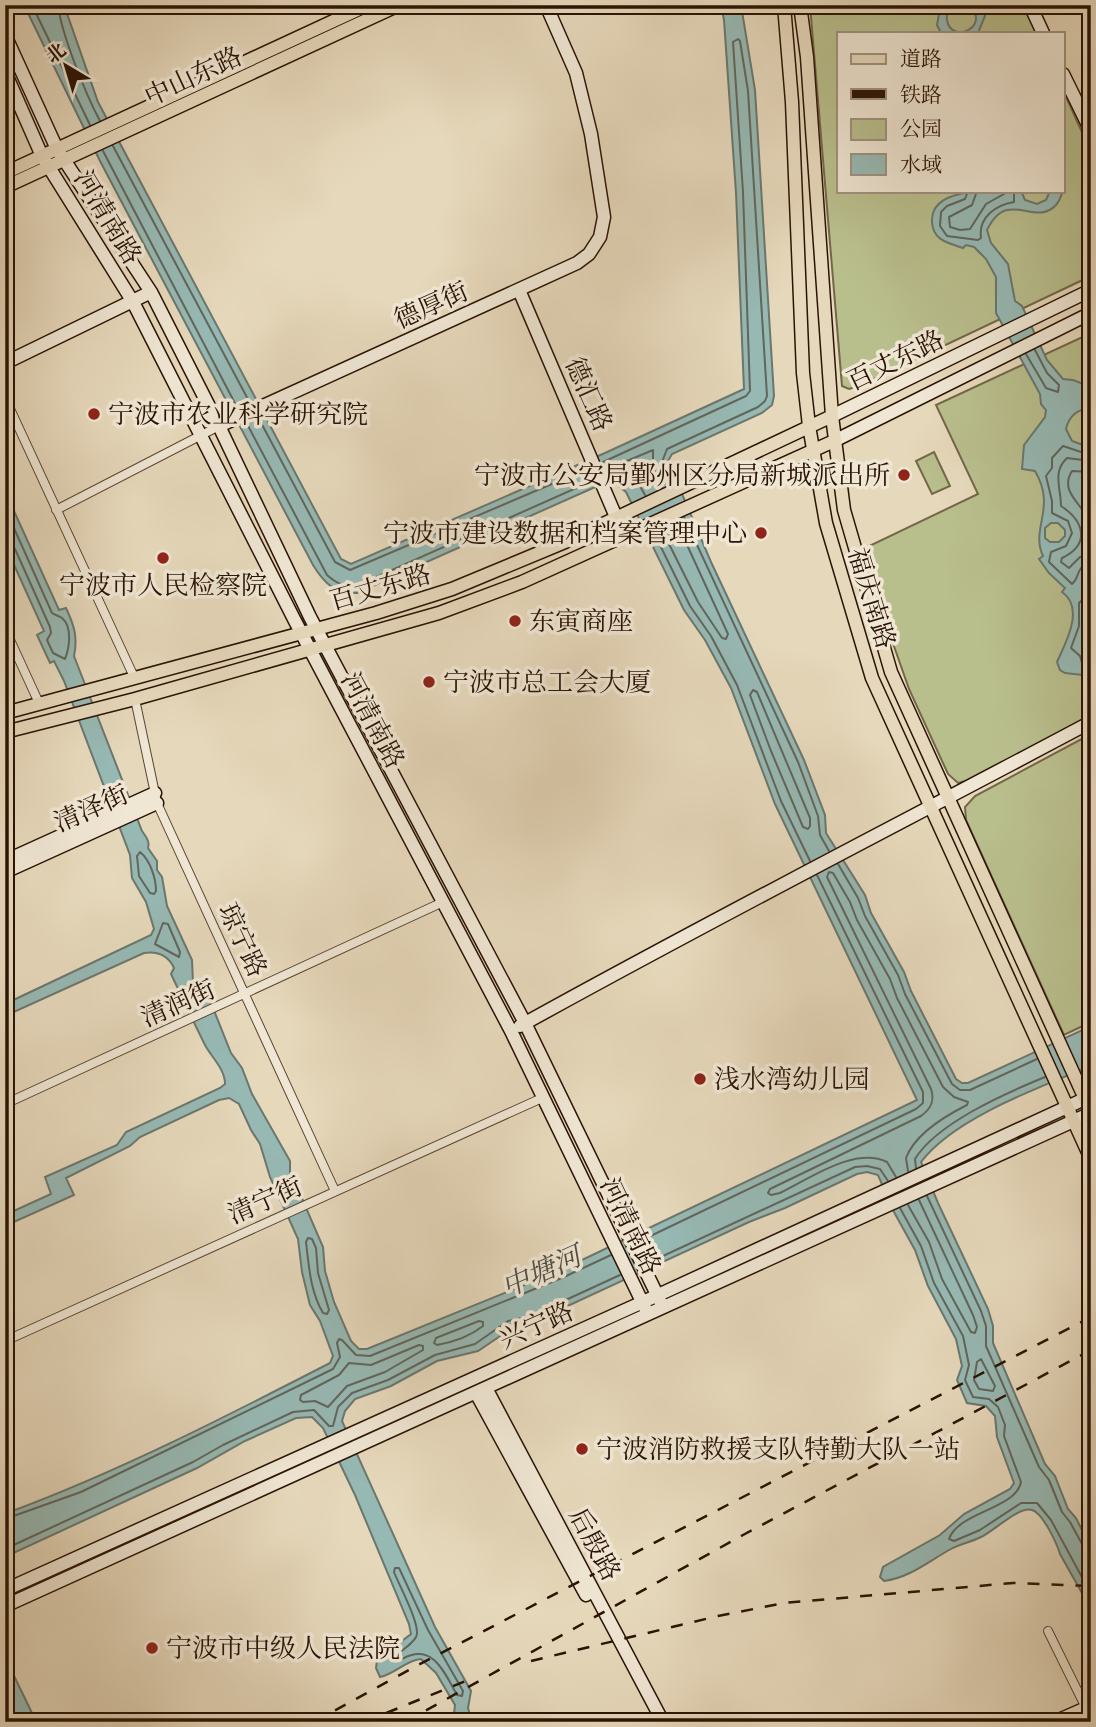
<svg xmlns="http://www.w3.org/2000/svg" width="1096" height="1727" font-family="Vollkorn,'Noto Serif SC',serif">
<rect width="100%" height="100%" fill="#e6d8bb"/>
<filter id="stains"><feTurbulence type="fractalNoise" baseFrequency=".00286" numOctaves="4"/><feColorMatrix values="0 0 0 0 .2 0 0 0 0 .09 0 0 0 0 .02 0 0 0 .5 -.17"/></filter>
<radialGradient id="worn" r=".72"><stop offset=".6" stop-color="#630" stop-opacity="0"/><stop offset="1" stop-color="#630" stop-opacity=".3"/></radialGradient>
<!-- green -->
<path fill="#b9be8d" stroke="#726848" stroke-width="2" d="M810,5H1024L1037,33H839V191H1063V90L1091,152V276L859,386L849,389L842,386Z
M1091,333V715L973,779L958,783L948,774L909,689L882,612L865,548L978,494L936,405Z
M934,452L950,486L932,494L916,461Z
M1091,734V1022L1064,1035L966,820L965,807L975,796Z"/>
<!-- water -->
<path fill="#97b9b4" stroke="#6b776e" stroke-width="2" fill-rule="evenodd" d="M24,5H64L98,102L341,559L351,564L605,453L744,389L736,193L724,20L721,5H741L755,90L774,396L772,405L762,413L672,454L668,461L711,562L804,760L825,815L826,833L865,895L871,913L904,972L911,991L956,1079L962,1083H968L1091,1026V1066C1040,1087 954,1118 921,1162L938,1203L988,1309L993,1326V1343L1045,1464L1055,1476L1068,1509L1076,1518L1091,1548V1609L1060,1554C1057,1544 1043,1513 1032,1510C1019,1506 994,1531 981,1537C971,1542 960,1544 951,1549C929,1561 909,1578 884,1581L880,1577L883,1567L940,1535L964,1514L1010,1489L1014,1483L997,1437L995,1416L986,1406L967,1403L957,1380L962,1366L956,1339L928,1286L915,1250L894,1212L878,1175L867,1172L857,1174L785,1208L749,1222L533,1322L512,1328L478,1351L437,1361L391,1386L355,1399L345,1411L342,1421L435,1627L471,1691L468,1708L472,1722H453L455,1705L436,1673L421,1659C406,1660 395,1674 380,1677L376,1668L377,1660L411,1634L409,1624L355,1495L323,1428L312,1417L296,1418L245,1441L197,1468L5,1557L7,1513C118,1472 225,1417 330,1363L333,1356L320,1321L310,1305L302,1272L298,1239L270,1177L260,1144L251,1130L239,1104L229,1098L219,1100L140,1137L130,1146L66,1178L74,1195L5,1226V1215L51,1194L45,1177L117,1145L126,1132L220,1088L225,1084C225,1069 212,1058 205,1045C193,1021 182,997 171,974L174,968C168,955 158,951 144,953L5,1016V1004L151,935L154,929L146,902L132,878L130,855L64,681L54,661L50,663L37,635L44,631L5,545V480L13,497L9,500L59,610L66,608C74,625 78,637 74,656L142,831C146,837 150,841 148,848L157,861V870L162,877L167,906L192,960L193,983L203,989L211,1003L231,1053L242,1068L252,1094L290,1161V1186L301,1196L323,1247L325,1271L334,1302L351,1341L359,1349H367L561,1270L917,1100L775,804L731,688L705,640L684,610L626,492L611,480L357,593C335,594 324,583 313,565L100,161Z
M940,5H954C949,10 946,13 947,20C951,45 992,27 969,5H983L985,16L978,33H941L937,25L939,14L937,11Z
M1063,184C1063,192 1061,199 1056,205C1041,221 1024,206 1007,210C997,212 991,222 987,230L991,243L1008,264L1015,301L1022,306L1047,360L1063,379L1073,380L1091,387V391L1084,393L1083,398L1086,403H1091V408C1078,409 1069,416 1066,429L1072,441L1091,448V569L1085,574L1083,583L1091,600V676L1065,673L1060,670L1057,662C1066,642 1085,608 1062,592L1065,588L1049,573L1039,559L1043,556C1030,528 1057,508 1035,471L1022,469L1024,445L1045,417L1046,410L1041,404L1040,394L996,313V277L986,259L974,247L966,245L963,248C949,243 933,241 932,222C930,185 997,191 1021,191L1025,200L1037,204L1046,200L1050,191H1063ZM1051,523H1058L1065,530V536L1059,542H1050L1045,538V528Z
M5,1655C14,1678 26,1699 36,1722H6Z"/>
<g fill="none" stroke-linecap="round" stroke-linejoin="round">
<!-- shore -->
<path stroke="#60665c" stroke-width="2" d="M32,5L90,125
M58,5C61,33 86,95 100,121
M113,146L250,403
M103,151L238,409
M968,191L965,199L947,206L941,212L940,226L947,236L978,240L981,238C978,217 996,205 1014,202V191
M977,191L972,205L949,217L950,227L960,230L970,229L986,204L1004,194L1006,191
M1026,354L1046,388L1058,392L1059,385L1047,373L1035,350
M258,417L335,562L350,570L587,469
M246,422L327,575C336,583 344,587 356,586L592,481
M1091,453L1081,452L1063,446L1052,458V468L1046,476L1052,501V513L1068,521L1072,533L1066,546L1051,552L1049,562L1072,584C1080,578 1076,564 1091,564
M1091,461L1067,458C1052,472 1061,488 1061,506C1084,521 1091,544 1062,558L1061,562L1069,568L1080,557L1091,555
M601,463L746,396L750,391L743,192L733,42L738,39L740,41L748,91L767,396L765,401L758,407L667,449L662,462L669,484
M1091,472L1072,471C1058,493 1085,505 1091,525
M645,495L637,481L622,468V463L653,450V466L662,488
M5,508L52,613C55,615 59,616 62,618C73,627 69,649 65,659L53,653L47,640L51,633L50,627L15,549L11,545L5,544
M684,517L798,762L818,816L820,835L829,851
M661,528L698,602L722,638L726,639L728,634L676,521
M653,531L690,606L711,636L737,685L781,801L810,861
M1091,602L1082,600L1079,603V626L1071,648L1080,656L1083,666L1091,668
M753,690L757,692L810,818V826L808,829L803,827L771,751L750,695Z
M140,852C150,860 156,878 156,891L154,894L150,893L139,876L137,856Z
M838,864L858,898L865,916L898,975L905,994L952,1084L960,1090H970L1037,1059
M163,923L168,924L180,952L179,957L155,944Z
M916,1168L915,1159C937,1123 1006,1093 1045,1077
M896,1177L887,1162C855,1146 809,1179 780,1193L771,1195L768,1193L770,1189L921,1116C931,1109 935,1101 931,1089L827,877L829,872L833,873L850,902L857,920L890,979L897,998L943,1087L954,1097L968,1102L967,1105C945,1116 915,1134 906,1158L908,1171
M927,1196L981,1311L986,1326V1346L1039,1467L1049,1480L1062,1512L1070,1522L1082,1544L1091,1548
M908,1205L929,1242L942,1279L971,1332L975,1333L977,1327L973,1315L919,1200
M900,1208L921,1246L934,1283L963,1336L969,1365L965,1380L973,1397L989,1399L998,1407L1005,1425L1004,1436L1021,1482C1016,1509 958,1512 949,1539L954,1541L980,1530L1021,1503H1037L1051,1520L1091,1594
M308,1238L312,1239L316,1248L318,1273L329,1310L327,1314L323,1313C310,1291 309,1266 306,1242Z
M640,1241L916,1109L923,1103V1092L817,875
M650,1262L855,1167L867,1166L880,1169L888,1181
M479,1321L483,1322V1326C469,1337 454,1342 437,1345L434,1343L436,1338Z
M419,1345L423,1346V1350L385,1372L347,1386L328,1407L315,1401L303,1402L300,1400L301,1395L339,1375L349,1363L371,1365Z
M981,1359L995,1386L993,1391L979,1389L974,1380L977,1362Z
M5,1519L81,1492L333,1369L340,1357L337,1343L339,1339L342,1340L356,1355L370,1356L564,1277L611,1255
M5,1549L193,1462L223,1445L293,1412L314,1410L329,1426H333L338,1407L352,1393L388,1380L435,1355L475,1344L508,1321L531,1316L620,1275
M399,1568L428,1630L463,1691L462,1696L457,1695C444,1672 433,1642 402,1659L398,1657L399,1653C404,1649 413,1643 416,1637C422,1627 399,1585 394,1572L395,1568Z"/>
<defs>
<path id="street" d="M5,398L135,679
M56,510L219,426
M5,629L39,703
M135,699L157,803L335,1191
M5,1104L443,902
M5,1341L542,1098
M1048,1631L1088,1712"/>
<path id="secondary" d="M1030,5L1043,33
M5,35L57,149L151,292L219,426L310,617L525,1023L663,1307
M5,72L42,156L133,302L295,621L511,1031L648,1314
M1063,74L1091,131
M519,290L616,517
M5,363L151,292
M832,416L1091,290
M219,426L577,263L589,254L600,237L604,217L591,134L576,73L546,5
M834,441L1091,313
M5,861L155,793
M5,872L157,803
M520,1026C709,921 901,823 1091,722
M486,1388L663,1722
M476,1393L586,1595
M5,1590L643,1302L1091,1096
M5,1606L1091,1113
M1054,1722L1086,1708
M1080,1722L1090,1717"/>
<path id="primary" d="M784,5L792,102L803,373L809,426L826,523L872,678L1091,1159
M800,5L807,57L832,416L844,510L891,672L1091,1112
M5,173L368,5
M5,187L399,5
M5,713L376,613L452,589L565,542L832,416
M5,732L135,699L439,613L522,582L834,441"/>
</defs>
<!-- street casing -->
<use href="#street" stroke="#594432" stroke-width="10"/>
<!-- secondary casing -->
<use href="#secondary" stroke="#2a1304" stroke-width="15"/>
<!-- primary casing -->
<use href="#primary" stroke="#2a1304" stroke-width="15"/>
<!-- street -->
<use href="#street" stroke="#efe6d3" stroke-width="8"/>
<!-- secondary -->
<use href="#secondary" stroke="#efe6d3" stroke-width="12"/>
<!-- primary -->
<use href="#primary" stroke="#e6d8bb" stroke-width="12"/>
<!-- rail -->
<path stroke="#2a1304" stroke-width="2.5" stroke-dasharray="12 12" stroke-linecap="butt" d="M531,1661L718,1616L784,1603L1013,1583L1091,1586
M314,1722L418,1665L1091,1317
M364,1722L468,1680
M405,1722L743,1535L1091,1350"/>
</g>
<!-- markers -->
<g fill="#8f2418" stroke="#efe6d3" stroke-width="2.5">
<circle cx="94" cy="414" r="7"/>
<circle cx="904" cy="475" r="7"/>
<circle cx="761" cy="533" r="7"/>
<circle cx="163" cy="558" r="7"/>
<circle cx="515" cy="621" r="7"/>
<circle cx="429" cy="682" r="7"/>
<circle cx="700" cy="1079" r="7"/>
<circle cx="582" cy="1449" r="7"/>
<circle cx="152" cy="1648" r="7"/>
</g>
<g text-anchor="middle" stroke-width="7" stroke-linejoin="round" paint-order="stroke">
<!-- street labels -->
<g font-size="26" fill="#2a1304" stroke="#efe6d3">
<text transform="translate(193 76) rotate(-25)" y="9">中山东路</text>
<text transform="translate(108 217) rotate(59)" y="9">河清南路</text>
<text transform="translate(431 305) rotate(-24)" y="9">德厚街</text>
<text transform="translate(895 360) rotate(-26)" y="9">百丈东路</text>
<text transform="translate(589 394) rotate(66)" y="9">德汇路</text>
<text transform="translate(380 587) rotate(-16)" y="9">百丈东路</text>
<text transform="translate(872 598) rotate(73)" y="9">福庆南路</text>
<text transform="translate(373 720) rotate(62)" y="9">河清南路</text>
<text transform="translate(91 808) rotate(-24)" y="9">清泽街</text>
<text transform="translate(243 940) rotate(65)" y="9">琼宁路</text>
<text transform="translate(178 1003) rotate(-24)" y="9">清润街</text>
<text transform="translate(265 1200) rotate(-24)" y="9">清宁街</text>
<text transform="translate(631 1226) rotate(64)" y="9">河清南路</text>
<text transform="translate(536 1325) rotate(-24)" y="9">兴宁路</text>
<text transform="translate(595 1544) rotate(62)" y="9">后殷路</text>
</g>
<!-- poi labels -->
<g font-size="26" fill="#2a1304" stroke="#efe6d3" text-anchor="start">
<text x="108" y="423">宁波市农业科学研究院</text>
<text x="890" y="484" text-anchor="end">宁波市公安局鄞州区分局新城派出所</text>
<text x="747" y="542" text-anchor="end">宁波市建设数据和档案管理中心</text>
<text x="163" y="594" text-anchor="middle">宁波市人民检察院</text>
<text x="529" y="630">东寅商座</text>
<text x="443" y="691">宁波市总工会大厦</text>
<text x="714" y="1088">浅水湾幼儿园</text>
<text x="596" y="1458">宁波消防救援支队特勤大队一站</text>
<text x="166" y="1657">宁波市中级人民法院</text>
</g>
<!-- water labels -->
<g font-size="28" font-style="italic" fill="#504d42" stroke="#efe6d3">
<text transform="translate(541 1271) rotate(-24)" y="10">中塘河</text>
</g>
</g>
<!-- margin -->
<rect width="1096" height="1727" fill="none" stroke="#e6d8bb" stroke-width="28"/>
<rect x="7" y="7" width="1082" height="1713" fill="none" stroke="#2a1304" stroke-width="3.5"/>
<rect x="14" y="14" width="1068" height="1699" fill="none" stroke="#2a1304" stroke-width="2"/>
<!-- legend -->
<rect x="837" y="32" width="228" height="161" fill="#efe6d3" stroke="#a09280" stroke-width="2"/>
<rect x="851" y="54" width="35" height="10" fill="#e6d8bb" stroke="#a09280" stroke-width="2"/>
<text x="900" y="66" font-size="21" fill="#2a1304">道路</text>
<rect x="851" y="89" width="35" height="10" fill="#2a1304" stroke="#a09280" stroke-width="2"/>
<text x="900" y="102" font-size="21" fill="#2a1304">铁路</text>
<rect x="851" y="119" width="35" height="21" fill="#b9be8d" stroke="#a09280" stroke-width="2"/>
<text x="900" y="136" font-size="21" fill="#2a1304">公园</text>
<rect x="851" y="154" width="35" height="21" fill="#97b9b4" stroke="#a09280" stroke-width="2"/>
<text x="900" y="172" font-size="21" fill="#2a1304">水域</text>
<!-- north arrow -->
<g transform="translate(66 66) rotate(322)" stroke="#efe6d3" stroke-width="5" paint-order="stroke">
<path d="M0-5L12 26L0 18L-12 26Z" fill="#2a1304"/>
<text y="-10" font-size="19" font-weight="bold" text-anchor="middle" fill="#2a1304">北</text>
</g>
<rect width="100%" height="100%" filter="url(#stains)"/>
<rect width="100%" height="100%" fill="url(#worn)"/>
</svg>
